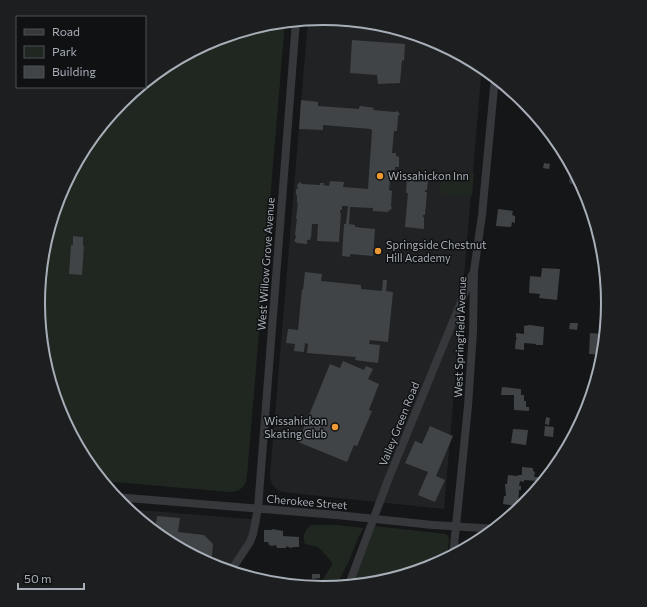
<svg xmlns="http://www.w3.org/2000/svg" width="647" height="607" font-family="Commissioner,sans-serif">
<rect width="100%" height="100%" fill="#151617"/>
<!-- built -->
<path fill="#212224" d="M324,18L379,24L433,40L482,66L444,509L281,492L275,488L271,482L270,474L308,20Z
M126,509L261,520L251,546L241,563L233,573L214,567L165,541Z
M242,576L318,582L312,588L268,583Z"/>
<!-- green -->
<path fill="#1f2720" d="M285,22L247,476C246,486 241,492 230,492L102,481L86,462L60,413L43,359L38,303L44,248L60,194L86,145L122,101L139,87H145V82L165,66L214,40L268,23Z
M443,172L474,173L472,196L442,194L440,192L441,174Z
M311,525H336L364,528L359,536L349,561L335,588L323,589L309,588L323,579L332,565V562L318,547L305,544C302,536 305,530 311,525Z
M375,526L446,534L448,536L449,539L447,560C418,575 385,583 352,586Z"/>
<!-- water -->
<path fill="#2c363b" d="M571,168H573L578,178V183L571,184L569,182Z"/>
<!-- building -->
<path fill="#414447" d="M352,40L405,44L404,61L402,60L400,83L378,84L377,75L350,73Z
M301,100L318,102V106L359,109V107L361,106L374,108L373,110L395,112L397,111L400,114L398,116L397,131H394L392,153H396V156L399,157V167H395V170H391L389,190L392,191L391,206L392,208L389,211L388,210V212L373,211V208L350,207L349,224L355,225V227L375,229L373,256L350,254V257L342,256L344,224H346L348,206H342V210H340V213H341L339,242L317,241L318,224H312L311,238H310V240H307V244L297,243L294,241L296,237L295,234L297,219H296L298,203H297V195H296V189H298L297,185L300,182L302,184L320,185V183H324L323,185L329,186L330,181L344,182L343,187L368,189L372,131L371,129L323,125V130L299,129Z
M89,142L88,156L81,155L86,145Z
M544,163L550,164L549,169L543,168Z
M407,176L428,179L427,190H425V192H427L425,215H423V217H424V229L405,227L408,193H406Z
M498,209L513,211L512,215L515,216V223L512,222L511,227L496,226Z
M73,236L83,237V246H84L82,275L69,274L71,245H73Z
M542,268L560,269L557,300L539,298L540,294L529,293L530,276L541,277Z
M305,272L322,274L321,281L361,285V289L382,291L383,280H387L386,291L393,292L388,342L370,340L369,344L380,345L378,363L355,360L356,357L307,353L308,344L305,343L304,352L294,351L295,344L286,343L288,329L298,330L302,289L303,290Z
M570,323H578L577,330L569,329Z
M530,325L544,327L543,345H536V344L524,343V350L515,349L516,339H518L516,338V333L524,334V326Z
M601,330H606L604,355L589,354L590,333L601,334Z
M343,361L364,370L366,366L373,369L368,379L379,384L369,410L372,411L357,446L354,445L347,462L298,442L330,364L340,368Z
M599,364H602L598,378V365Z
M502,387L521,389V395H524V401H526V407H529V411L514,410V395H501Z
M582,402H591L585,417V411H581Z
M546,417L550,418L549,425L545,424Z
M430,426L453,436L436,476L445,480L435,502L418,495L428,472L405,463L415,441L422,444Z
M545,426L554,427L553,437L544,436Z
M513,429L528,430L526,445L511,443Z
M522,467L533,468V471L535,472L534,477H539L538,481L524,480V482L520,481L519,486H521V490H519L518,506L503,504L504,496H506L505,484H507L508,475L517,476L519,475H522Z
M130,512L139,513L138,519Z
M157,516L180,518L178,532L204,535L213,544L212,556L204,562L165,541L152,530L155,531Z
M272,529L283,531V536L299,537V547H293L292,548L288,547L286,546V548H277L276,545L272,546L269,545L268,542H264V530H272Z
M312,574H320V578L312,579Z"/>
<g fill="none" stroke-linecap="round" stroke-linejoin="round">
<!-- minor -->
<path stroke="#36383c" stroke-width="8" d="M115,497L337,515
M433,525L497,529
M453,556L468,406L473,332L474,271L482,215L495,77
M230,572L250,542L253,534L258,508L296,21
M348,587L388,480L472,275"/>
<!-- minor-bridge -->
<path stroke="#36383c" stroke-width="8" d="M337,515L433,525"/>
</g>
<!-- markers -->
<g fill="#ef9935" stroke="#101112" stroke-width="1.5">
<circle cx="380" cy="176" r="4"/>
<circle cx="378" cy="251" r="4"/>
<circle cx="335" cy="427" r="4"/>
</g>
<g text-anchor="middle" stroke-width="3" stroke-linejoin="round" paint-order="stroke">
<!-- poi labels -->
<g font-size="11" fill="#a7aeb7" stroke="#101112" text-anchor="start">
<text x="388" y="180">Wissahickon Inn</text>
<text x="386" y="249">Springside Chestnut<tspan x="386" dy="13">Hill Academy</tspan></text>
<text x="327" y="425" text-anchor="end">Wissahickon<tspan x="327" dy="13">Skating Club</tspan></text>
</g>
<!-- street labels -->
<g font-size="11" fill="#a7aeb7" stroke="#101112">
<text transform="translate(266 264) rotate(-86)" y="4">West Willow Grove Avenue</text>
<text transform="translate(460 337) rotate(-88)" y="4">West Springfield Avenue</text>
<text transform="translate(399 424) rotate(-68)" y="4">Valley Green Road</text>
<text transform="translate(307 502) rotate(5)" y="4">Cherokee Street</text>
</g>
</g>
<!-- crop -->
<path d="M0 0H647V607H0ZM45 303a278 278 0 1 1 556 0a278 278 0 1 1-556 0Z" fill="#1c1e1f" fill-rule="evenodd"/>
<path fill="none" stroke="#a7aeb7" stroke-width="2" d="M45 303a278 278 0 1 1 556 0a278 278 0 1 1-556 0Z"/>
<!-- legend -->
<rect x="16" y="16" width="130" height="72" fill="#101112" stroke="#4c5054"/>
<rect x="24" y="29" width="20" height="6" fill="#36383c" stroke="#4c5054"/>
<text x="52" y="36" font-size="12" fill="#a7aeb7">Road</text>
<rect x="24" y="46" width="20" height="12" fill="#1f2720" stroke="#4c5054"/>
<text x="52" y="56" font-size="12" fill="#a7aeb7">Park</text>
<rect x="24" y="66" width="20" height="12" fill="#414447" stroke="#4c5054"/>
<text x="52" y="76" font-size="12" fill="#a7aeb7">Building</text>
<!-- scale -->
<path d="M18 583v6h66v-6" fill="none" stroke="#a7aeb7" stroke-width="2"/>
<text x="24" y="583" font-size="12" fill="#a7aeb7" stroke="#101112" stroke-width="3" paint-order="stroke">50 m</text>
</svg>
